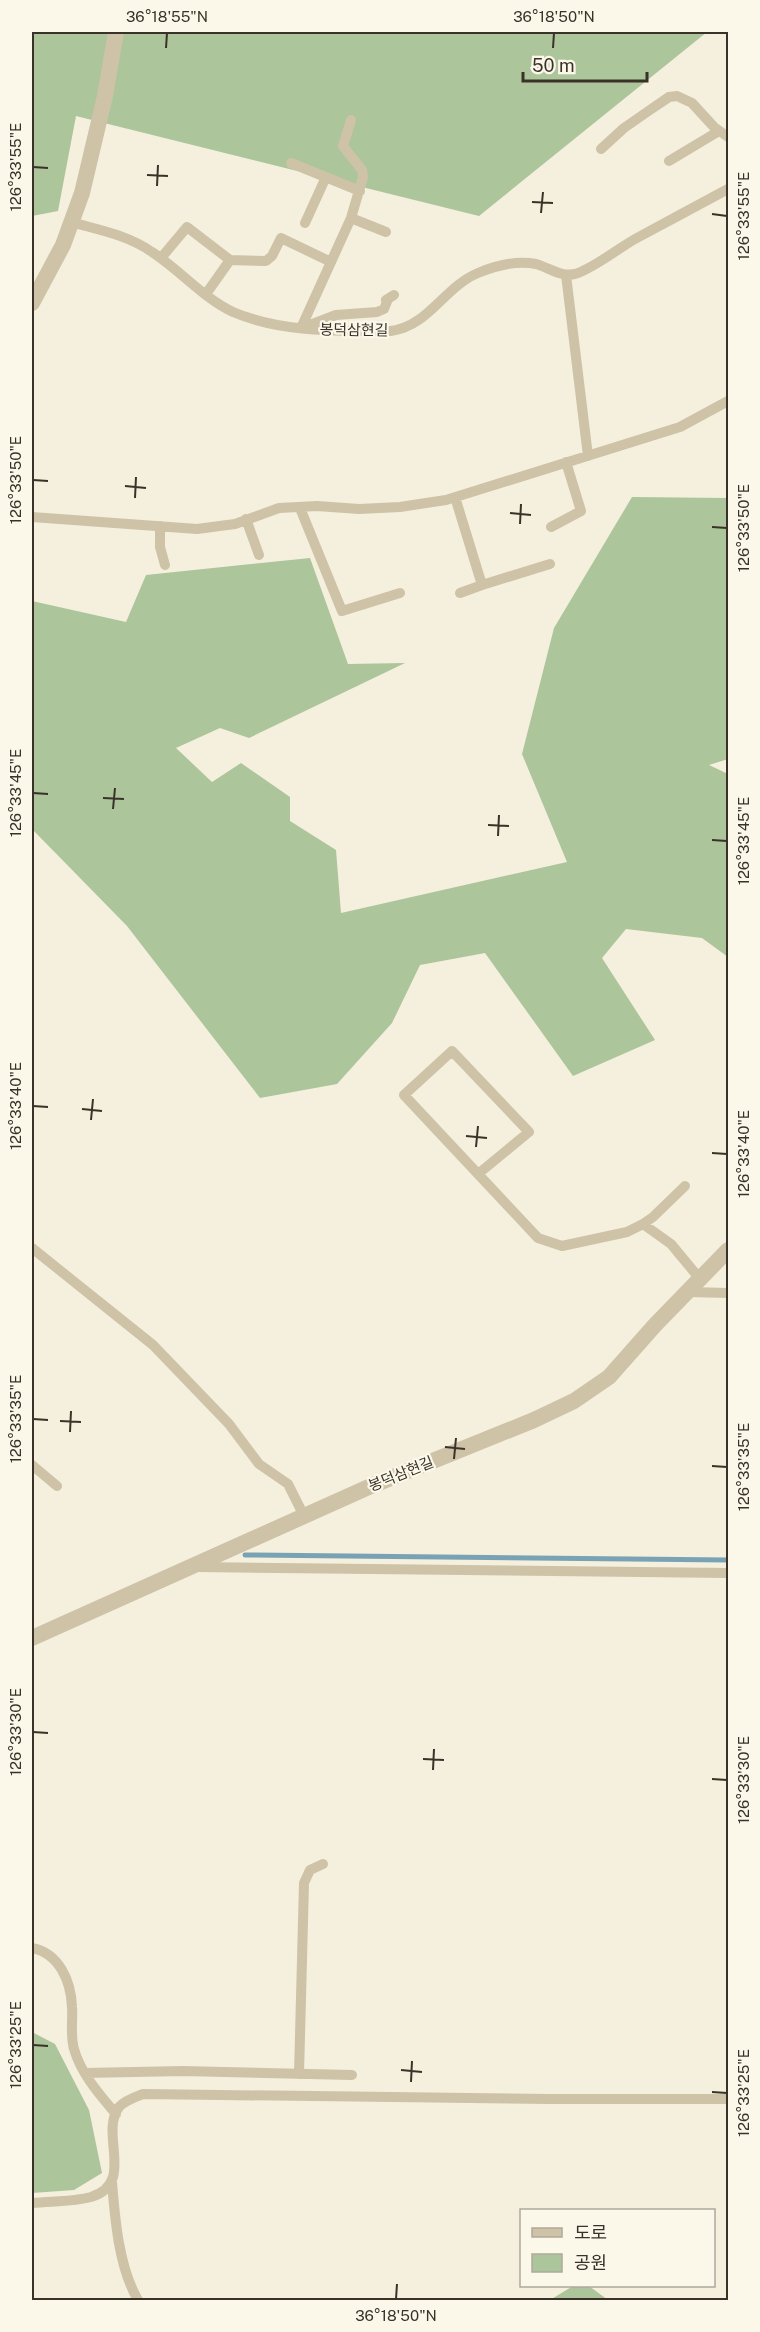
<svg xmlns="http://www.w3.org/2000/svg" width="760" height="2332" font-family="'Public Sans','Noto Sans KR',sans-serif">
<rect width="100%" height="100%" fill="#f5efdd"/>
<!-- green -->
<path fill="#acc59b" d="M32,32H707L479,216L76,116L58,211L32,216Z
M632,497L728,498V759L709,765L728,774V957L702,938L626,929L602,958L655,1040L573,1076L485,953L420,965L392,1023L337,1084L260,1098L127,926L32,829V601L126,622L146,575L310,558L348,664L405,663L249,738L220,728L176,748L212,782L241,763L290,797V821L336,850L341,913L567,862L522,754L554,628Z
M32,2032L55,2044L89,2110L102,2173L74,2190L32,2193Z
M573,2286H589L608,2300H550Z"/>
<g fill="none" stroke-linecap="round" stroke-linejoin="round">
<!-- stream -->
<path stroke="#79a3b4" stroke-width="5" d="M245,1555L728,1560"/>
<!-- service -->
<path stroke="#cec3a7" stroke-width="10" d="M601,149L624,128L647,112L669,97L677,96L692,103L714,127L728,137
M669,161L719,131
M291,163L360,191
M351,218L386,232
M71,222C99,230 128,235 152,252C180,270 203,298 233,312C282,333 340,331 391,331C429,326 444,287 478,273C495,266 517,260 536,264C550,268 560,277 575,274C591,270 619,248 635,239C666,222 697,206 728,189
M305,223L326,177
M161,258L187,227L230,260
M566,275L588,456
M206,294L230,260L266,261L272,256L281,238L331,262
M301,328L351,218L363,177L362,170L343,146L351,120
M302,328L336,315L377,312L384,309L388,299L386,300L394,295
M455,497L482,585L550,564
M300,508L342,611L400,593
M32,517L197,529L235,524L279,508L317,506L359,509L400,507L446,500L680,427L728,401
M246,519L259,555
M160,526V547L165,565
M551,527L581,511L566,462
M460,593L482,585
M478,1174L529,1132L452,1051L404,1095L538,1238L562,1246L627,1232L643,1224L671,1244L700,1279
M643,1224L653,1217L685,1186
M32,1248L153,1345L229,1424L259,1464L288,1484L304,1516
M688,1292L728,1293
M32,1465L57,1486
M198,1567L728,1573
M32,1948C59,1953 71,1981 72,2007C73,2021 70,2035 74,2049C81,2074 100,2095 116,2114
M85,2073L183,2071L352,2075
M299,2074L304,1883L310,1870L323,1864
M112,2182C115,2220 119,2268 138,2300
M32,2203C51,2201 73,2202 91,2197C136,2183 99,2134 119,2107C124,2101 135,2097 143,2094L549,2099H728"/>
<!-- minor -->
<path stroke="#cec3a7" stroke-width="16" d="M32,303L63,245L82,193L105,96L116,32
M32,1638L371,1486L534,1420L574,1401L609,1377L655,1325L728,1250"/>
</g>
<!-- ticks -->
<path fill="none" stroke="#3a3228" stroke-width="2" d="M166,48L167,33M553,48L554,33M33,167L48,168M147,175L168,176M157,186L158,165M532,202L553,203M541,213L543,192M712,214L727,216M33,480L48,481M125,486L146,488M135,498L136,477M510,513L531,515M520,524L521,504M712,527L727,528M33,793L48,794M103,798L124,799M113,809L115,788M488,825L509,826M498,836L499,815M712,840L727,841M33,1106L48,1107M82,1109L102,1111M91,1120L93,1099M466,1136L487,1138M476,1147L478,1126M712,1153L727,1154M33,1419L48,1420M60,1421L81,1422M70,1432L71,1411M445,1447L465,1449M454,1459L456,1438M712,1466L727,1467M33,1732L48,1733M423,1759L444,1760M433,1770L434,1749M712,1779L727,1780M33,2045L48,2046M401,2070L422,2072M411,2082L412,2061M712,2092L727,2093M396,2299L397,2284"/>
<g text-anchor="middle" stroke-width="4.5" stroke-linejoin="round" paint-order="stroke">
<!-- street labels -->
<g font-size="15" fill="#3a3228" stroke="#fbf8ea">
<text transform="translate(354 330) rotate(1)" y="5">봉덕삼현길</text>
<text transform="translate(401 1474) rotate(-22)" y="5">봉덕삼현길</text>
</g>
</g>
<!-- border -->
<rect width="760" height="2332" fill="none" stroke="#fbf8ea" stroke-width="66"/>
<!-- legend -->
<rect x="520" y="2209" width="195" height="78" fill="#fbf8ea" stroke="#aea99c" stroke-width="1.5"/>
<rect x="532" y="2228" width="30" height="9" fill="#cec3a7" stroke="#aea99c" stroke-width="1.5"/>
<text x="574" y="2239" font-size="18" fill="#3a3228">도로</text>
<rect x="532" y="2254" width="30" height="18" fill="#acc59b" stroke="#aea99c" stroke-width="1.5"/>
<text x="574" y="2269" font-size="18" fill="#3a3228">공원</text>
<!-- scale -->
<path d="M523 72v9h124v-9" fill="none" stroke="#3a3228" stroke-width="3"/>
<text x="532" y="72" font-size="18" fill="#3a3228" stroke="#fbf8ea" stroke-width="4.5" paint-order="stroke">50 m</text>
<rect x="33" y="33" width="694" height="2266" fill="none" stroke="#3a3228" stroke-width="2"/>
<g font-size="15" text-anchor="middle" fill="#3a3228">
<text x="167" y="22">36°18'55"N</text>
<text x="554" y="22">36°18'50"N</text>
<text transform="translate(16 167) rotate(-90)" y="5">126°33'55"E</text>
<text transform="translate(744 216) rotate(-90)" y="5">126°33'55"E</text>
<text transform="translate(16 480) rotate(-90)" y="5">126°33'50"E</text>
<text transform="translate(744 528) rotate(-90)" y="5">126°33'50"E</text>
<text transform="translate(16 793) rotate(-90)" y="5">126°33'45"E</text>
<text transform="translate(744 841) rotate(-90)" y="5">126°33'45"E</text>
<text transform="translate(16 1106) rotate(-90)" y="5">126°33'40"E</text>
<text transform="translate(744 1154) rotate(-90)" y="5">126°33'40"E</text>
<text transform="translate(16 1419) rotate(-90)" y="5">126°33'35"E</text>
<text transform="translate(744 1467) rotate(-90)" y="5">126°33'35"E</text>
<text transform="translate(16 1732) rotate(-90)" y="5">126°33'30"E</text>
<text transform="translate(744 1780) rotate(-90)" y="5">126°33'30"E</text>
<text transform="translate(16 2045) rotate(-90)" y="5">126°33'25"E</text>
<text transform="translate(744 2093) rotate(-90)" y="5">126°33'25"E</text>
<text x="396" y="2321">36°18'50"N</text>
</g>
</svg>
